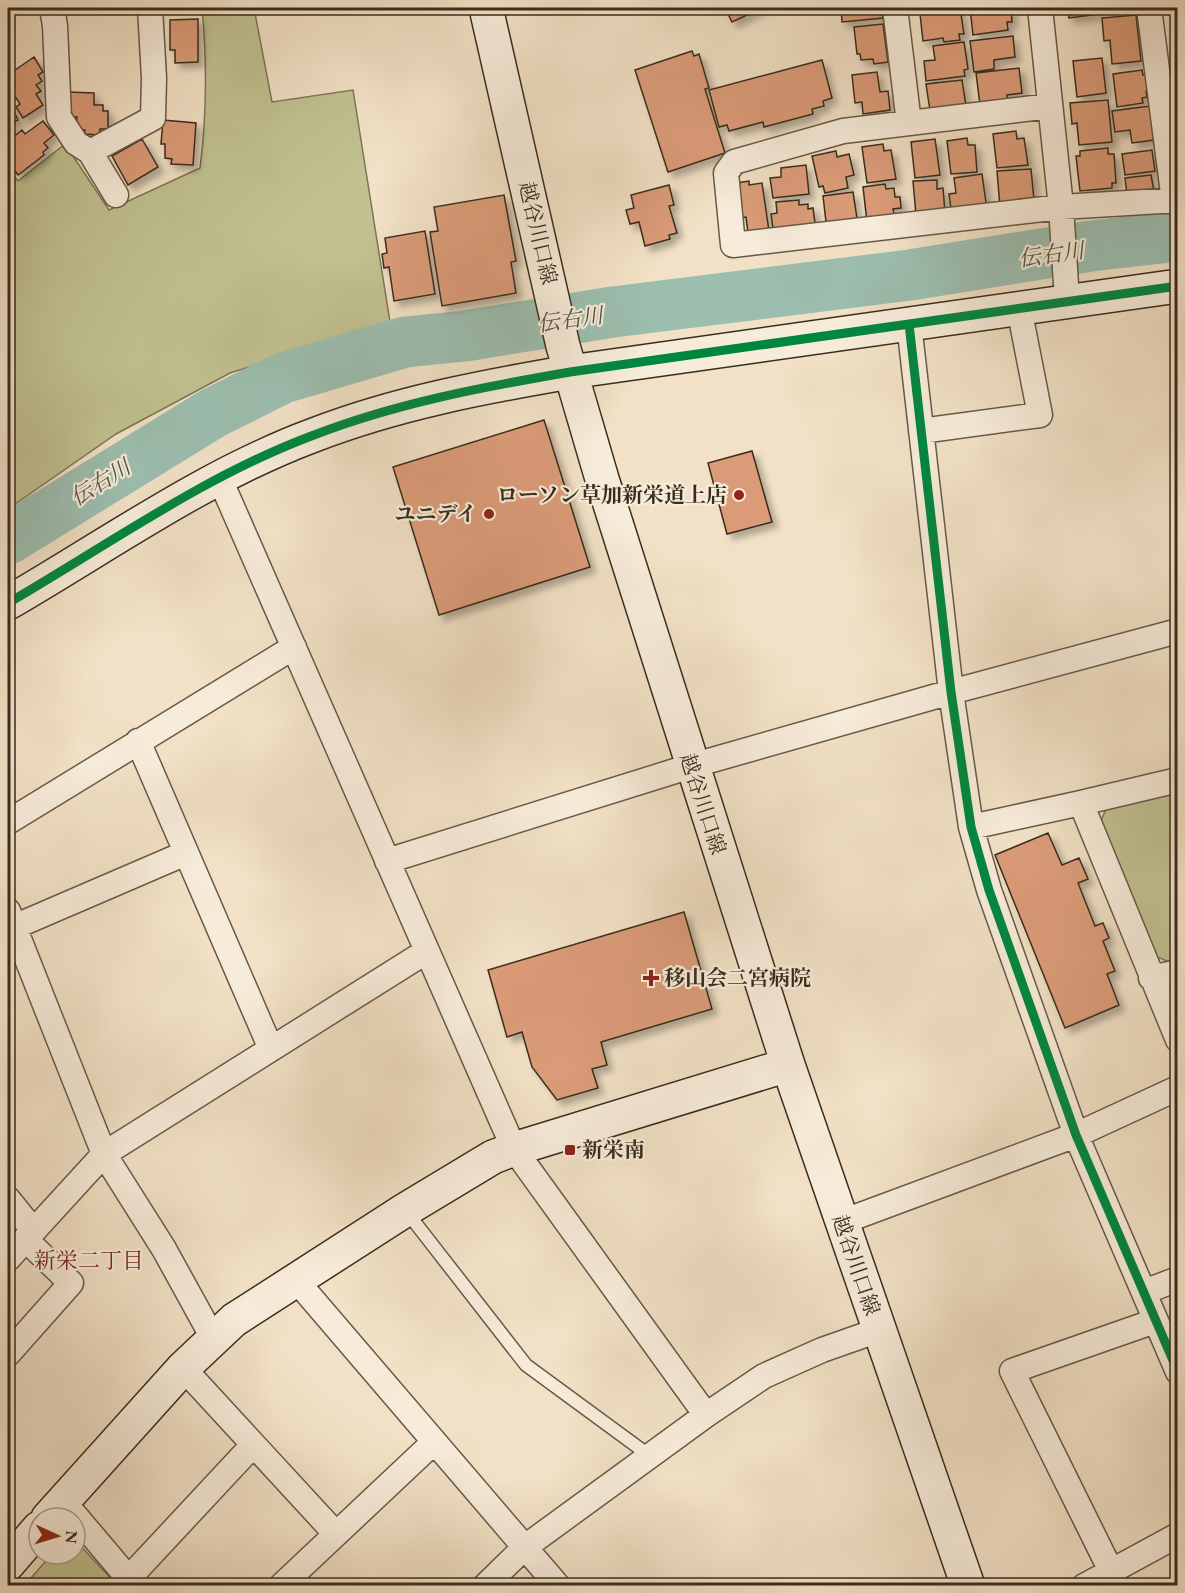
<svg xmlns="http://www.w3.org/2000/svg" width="1185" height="1593" font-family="'EB Garamond','Noto Serif JP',serif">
<defs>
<filter id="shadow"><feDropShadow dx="5.5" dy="5.5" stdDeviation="3" flood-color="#0004"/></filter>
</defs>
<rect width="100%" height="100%" fill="#f2e1c6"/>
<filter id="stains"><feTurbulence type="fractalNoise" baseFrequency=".00333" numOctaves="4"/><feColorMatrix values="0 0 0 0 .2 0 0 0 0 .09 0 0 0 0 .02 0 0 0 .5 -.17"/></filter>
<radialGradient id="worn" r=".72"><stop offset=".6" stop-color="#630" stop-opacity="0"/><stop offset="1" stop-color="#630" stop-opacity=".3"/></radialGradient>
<!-- green -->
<path fill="#c1c191" stroke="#7c7757" stroke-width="1.5" d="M202,8H254L272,102L353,90L390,322L230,373L116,434L8,509V168L18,181L65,144L109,210L200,168C207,114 207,61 202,8Z
M1177,792V960L1169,962L1155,956L1100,823L1106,809Z
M75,1540L117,1585H25L52,1554H75Z"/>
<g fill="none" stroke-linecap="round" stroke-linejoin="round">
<!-- river -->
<path stroke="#9cbeaf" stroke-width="51" d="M8,539L213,413L283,378L405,342L465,336L613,312L910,275L1091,246L1178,236"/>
</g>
<!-- building -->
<path fill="#db9b78" stroke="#382d1d" stroke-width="1.5" filter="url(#shadow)" d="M725,8H762L732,22Z
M841,8H889V10L882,11L883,18L842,22Z
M960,8L964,34H959L960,40L944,42L943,38L923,41L920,14Z
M970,8H1011L1012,22H1007L1008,30L973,35Z
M1067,8H1098L1099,14L1069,18Z
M1136,15L1141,61L1112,64L1110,40L1104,41L1102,18Z
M198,19V62L175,63V50H170V20Z
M883,24L888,62L874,64L873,59L861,60L860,54H857L854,27Z
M1173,24H1178L1177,60Z
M1013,36L1015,57L994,60V69L974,72L970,41Z
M964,42L968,69L964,70L965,76L926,81L924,61L935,60L933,46Z
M692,51L694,56L699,54L709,88L705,89L725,153L668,172L635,70Z
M34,57L43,72L38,75L42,81L36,85L41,91L36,94L43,105L23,118L16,107L20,104L11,90L15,87L8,75Z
M1102,58L1106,93L1077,97L1073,61Z
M822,60L832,98L823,101L824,106L812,109L813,114L764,127L763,122L729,131L727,125L719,127L709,90Z
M1178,63V93L1172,94L1167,64Z
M1019,68L1022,93L1007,95V102L980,105L976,73Z
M1142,70L1143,75L1148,74L1150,90L1146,91L1147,97L1142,98L1143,103L1117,107L1113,74Z
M877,72L880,92L888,91L890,110L863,114L862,102L855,103L852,75Z
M962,80L966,106L930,111L926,84Z
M68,92L94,93V105H103V111H108V129H100L99,135L84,134L85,130H76L77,117H68Z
M8,98L18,120L11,123L14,129L8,133Z
M1108,100L1112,142L1079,145L1077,123L1072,124L1070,103Z
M1150,106L1154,140L1132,143L1130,130L1115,132L1112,111Z
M163,120L196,123L193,165L171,164L172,159L165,158V144H161Z
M43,121L54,135L44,143L48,148L43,152L44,155L18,175L8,161V138L11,139L22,130L25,134Z
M1016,131L1017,139L1024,138L1028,165L997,168L993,134Z
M967,138L968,145H975L977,172L951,174L947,141Z
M142,139L158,167L128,185L112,156Z
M935,139L940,175L915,178L911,142Z
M883,144L884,151L891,150L896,179L867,183L862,147Z
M1108,148V154H1114L1116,183H1112V188L1080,191L1076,156H1080V151Z
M1152,150L1155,171L1125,175L1122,154Z
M836,151L837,157L849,154L854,175L846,177L848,188L825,193L823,186L819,187L812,156Z
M806,165L809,194L773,198L770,178L781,177V168Z
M1031,169L1034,200L1000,207L997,171Z
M982,174L987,210L951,209L949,194L956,193L954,178Z
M1151,175L1154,191L1127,194L1125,178Z
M937,180V189L943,188L945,213L916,215L913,181Z
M749,181V185L762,183L769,231L748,233L746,217L740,218L736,183Z
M885,184L886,189L894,188L895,197H900L901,208L893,209L895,219L867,222L863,187Z
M669,185L674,205L669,206L677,233L669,235L670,239L645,246L639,222L630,224L626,210L634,208L631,195Z
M853,192L858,225L834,228V221L826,222L823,196Z
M504,195L516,261L511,262L516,293L442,306L430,232L438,231L434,207Z
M799,200V205L808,204V209L813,208L816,231L774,236L771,214L777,213L776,202Z
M425,231L435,294L394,301L389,267L384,268L382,254L387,253L385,238Z
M544,420L590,567L439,615L393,467Z
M752,451L772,522L727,534L708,463Z
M1048,833L1062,865L1079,858L1088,879L1078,883L1095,926L1103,923L1109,938L1103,941L1115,971L1107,974L1119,1005L1065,1028L995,855Z
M684,912L712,1009L601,1042L607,1065L592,1069L598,1088L557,1100L532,1067L522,1032L507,1037L488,970Z"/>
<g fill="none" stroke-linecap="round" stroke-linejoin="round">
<defs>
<path id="lane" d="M406,1211L526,1365L650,1456"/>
<path id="street" d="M52,8L55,26L59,117L76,143L90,152L116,195
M895,8L909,123
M1040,8L1061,207L1067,300
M1149,8L1174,201
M1050,106L843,131L734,162L726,173L733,245L1061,207L1178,200
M90,152L153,118L154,78L150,8
M909,324L951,692L971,827L989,890L1076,1135L1178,1372
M921,431L1040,415L1019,308
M219,477L514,1149L706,1415
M138,741L271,1049
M1081,803L1178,780
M8,822L294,647
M971,827L1081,803L1178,1040
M387,861L691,766L951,692L1178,631
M8,911L104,1154L164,1249L213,1338
M8,933L14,927L186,853
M1151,978L1178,972
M8,1199L33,1230
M842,1222L1076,1135L1178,1088
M8,1259L104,1154L427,951
M295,1279L558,1586
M1144,1292L1178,1279
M8,1354L71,1283L25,1239
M183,1368L335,1533
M63,1501L135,1586
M1111,1571L1012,1371L1155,1321
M129,1578L253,1445
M281,1586L434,1442
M485,1586L525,1547L706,1415L764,1376L822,1350L879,1330
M1084,1586L1178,1535"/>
<path id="secondary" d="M486,8L563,346L602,479L788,1065L968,1586
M8,603C108,545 206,475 314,435C397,403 483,387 570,372L1178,286
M48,1518L183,1368L234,1320L405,1210L493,1157L514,1149L788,1065
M8,1564L39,1528"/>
</defs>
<!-- lane casing -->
<use href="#lane" stroke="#665a47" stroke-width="15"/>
<!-- street casing -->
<use href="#street" stroke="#665a47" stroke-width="27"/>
<!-- secondary casing -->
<use href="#secondary" stroke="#382d1d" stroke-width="36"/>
<!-- lane -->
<use href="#lane" stroke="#f7ecda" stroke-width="12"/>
<!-- street -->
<use href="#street" stroke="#f7ecda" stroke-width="24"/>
<!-- secondary -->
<use href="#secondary" stroke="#f7ecda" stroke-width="33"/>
<defs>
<path id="cycleway" d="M909,324L951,692L971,827L989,890L1076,1135L1178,1372
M8,603C108,545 206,475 314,435C397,403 483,387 570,372L1178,286"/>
</defs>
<!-- cycleway casing -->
<use href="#cycleway" stroke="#f7ecda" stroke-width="13"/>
<!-- cycleway -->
<use href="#cycleway" stroke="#00873e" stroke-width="9"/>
</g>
<!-- markers -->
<g fill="#8f2418" stroke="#f7ecda" stroke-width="2">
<circle cx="739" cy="495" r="6"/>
<circle cx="489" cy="514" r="6"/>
<path d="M648 969h6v6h6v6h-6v6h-6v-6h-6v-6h6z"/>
<rect x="564" y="1144" width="12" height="12" rx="3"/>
</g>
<g text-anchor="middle" stroke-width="4.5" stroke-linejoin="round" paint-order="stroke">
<!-- street labels -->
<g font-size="21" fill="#382d1d" stroke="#f7ecda">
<text transform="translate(538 233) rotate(77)" y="7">越谷川口線</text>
<text transform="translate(703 804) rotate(72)" y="7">越谷川口線</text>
<text transform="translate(856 1265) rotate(71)" y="7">越谷川口線</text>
</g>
<!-- poi labels -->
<g font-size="21" font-weight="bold" fill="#382d1d" stroke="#f7ecda" text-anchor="end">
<text x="727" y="502">ローソン草加新栄道上店</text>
<text x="477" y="521">ユニデイ</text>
<text x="664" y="985" text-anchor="start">移山会二宮病院</text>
<text x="582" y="1157" text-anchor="start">新栄南</text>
</g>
<!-- water labels -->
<g font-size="22" font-style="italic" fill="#515142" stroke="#f7ecda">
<text transform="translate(1051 254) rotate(-8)" y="8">伝右川</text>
<text transform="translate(570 319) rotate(-8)" y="8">伝右川</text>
<text transform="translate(100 482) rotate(-32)" y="8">伝右川</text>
</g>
<!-- neighbourhood labels -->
<g font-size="22" fill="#7a1f14" stroke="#f7ecda">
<text x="89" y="1268">新栄二丁目</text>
</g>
</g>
<!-- margin -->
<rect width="1185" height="1593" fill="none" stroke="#f2e1c6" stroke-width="30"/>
<rect x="9" y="9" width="1167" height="1575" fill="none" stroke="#382d1d" stroke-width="3"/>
<rect x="15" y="15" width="1155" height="1563" fill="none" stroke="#382d1d" stroke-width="1.5"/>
<!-- north arrow -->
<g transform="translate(57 1536) rotate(94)"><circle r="28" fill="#f7ecda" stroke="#aba08e" stroke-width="1.5"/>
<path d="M0-4.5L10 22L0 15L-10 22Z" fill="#8f2418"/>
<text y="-9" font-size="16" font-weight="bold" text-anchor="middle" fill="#382d1d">N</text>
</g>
<rect width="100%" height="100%" filter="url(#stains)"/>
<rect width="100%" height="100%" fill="url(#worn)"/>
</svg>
